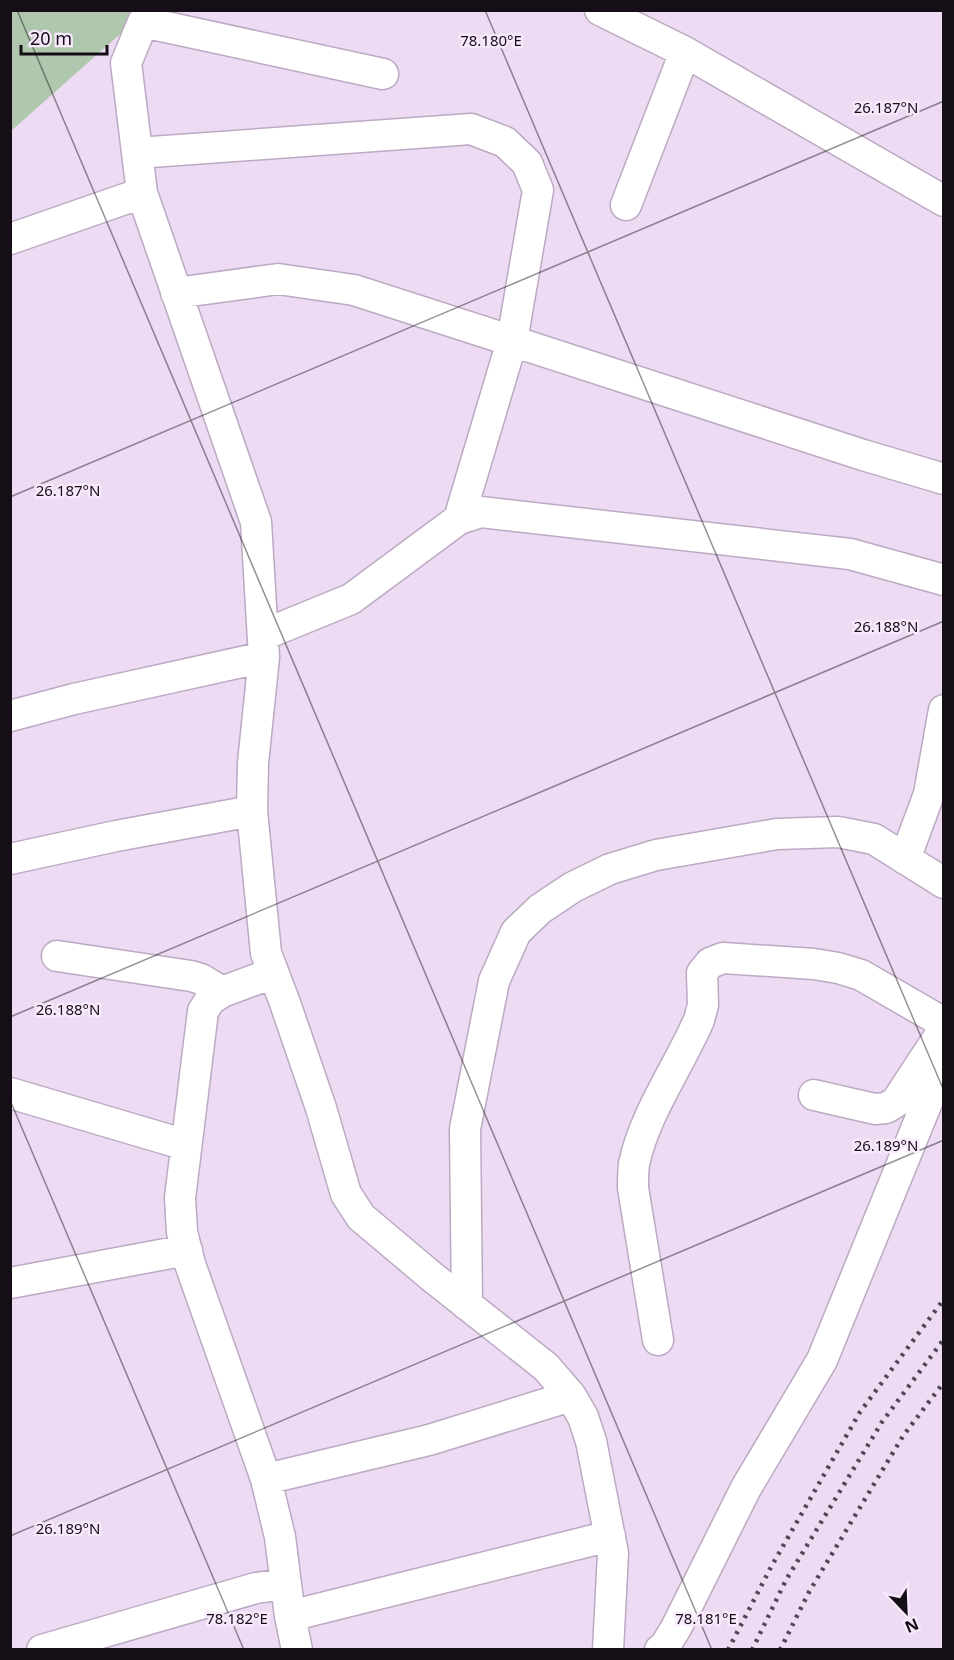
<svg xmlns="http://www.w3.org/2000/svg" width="954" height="1660" font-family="'Noto Sans',sans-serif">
<rect width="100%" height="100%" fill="#eddaf3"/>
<!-- green -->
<path fill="#afc8ad" d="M11,11H146L11,131Z"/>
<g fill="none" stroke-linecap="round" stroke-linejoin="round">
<defs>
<path id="street" d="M152,10L143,22L126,63L142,193L256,522L264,657L253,763L252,811L266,953L285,1003L321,1108L346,1194L361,1217L431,1276L546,1367L571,1396L583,1417L591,1441L613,1553L608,1650
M600,10L685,52L944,201
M143,22L383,74
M137,153L471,129L505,142L527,163L538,190L512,341L354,290L278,279L176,293
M626,205L685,52
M10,239L142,193
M459,519L512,341L863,455L944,479
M263,635L351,599L459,519L481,512L850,554L944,580
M10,716L74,699L264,657
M10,859L116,836L252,811
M905,859L929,794L944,710
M57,956L191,976L201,979L222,992
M273,973L222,992L210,1000L203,1011L180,1198L182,1232L190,1264L266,1479L280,1537L290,1616
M10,1093L186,1145
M814,1095L875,1109L886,1108L896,1102L944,1029
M10,1283L187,1250
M467,1305L465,1129L494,981L516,932L540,909L573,887L610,869L656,855L777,834L838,832L874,839L944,883
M658,1340L633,1188C633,1180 633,1172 634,1164C644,1115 679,1066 699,1020L703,1005L702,973L710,963L723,958L814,964L838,968L861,975L944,1023
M266,1479L429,1440L571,1396
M42,1650L256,1588L286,1584
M297,1650L290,1616L610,1536
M660,1650L665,1646L676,1628L746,1488L822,1360L928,1100L944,1073"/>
</defs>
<!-- street casing -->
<use href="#street" stroke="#bca9c2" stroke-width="33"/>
<!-- street -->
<use href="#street" stroke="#fff" stroke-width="30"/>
<!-- rail -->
<path stroke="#514754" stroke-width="4.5" stroke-dasharray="3 6" stroke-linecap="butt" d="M728,1650L771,1567L860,1412L944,1299
M752,1650L786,1580L882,1422L944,1339
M780,1650L809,1592L903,1436L944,1382"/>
</g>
<!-- ticks -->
<path fill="none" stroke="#150e17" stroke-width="1.5" stroke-opacity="0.45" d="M17,10L712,1650M485,10L944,1091M10,497L944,101M10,1017L944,621M10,1100L244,1650M10,1536L944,1140"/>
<g font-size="15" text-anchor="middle" fill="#150e17" stroke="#f8e9fd" stroke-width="5" stroke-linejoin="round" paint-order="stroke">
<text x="491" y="46">78.180°E</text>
<text x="886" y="113">26.187°N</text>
<text x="68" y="496">26.187°N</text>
<text x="886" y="632">26.188°N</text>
<text x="68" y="1015">26.188°N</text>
<text x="886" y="1151">26.189°N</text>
<text x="68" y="1534">26.189°N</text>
<text x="237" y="1624">78.182°E</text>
<text x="706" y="1624">78.181°E</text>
</g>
<!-- border -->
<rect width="954" height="1660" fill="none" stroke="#150e17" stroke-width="24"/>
<!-- north arrow -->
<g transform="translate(906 1612) rotate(157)" stroke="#f8e9fd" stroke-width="4.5" paint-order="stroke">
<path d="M0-4.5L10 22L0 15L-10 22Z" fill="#150e17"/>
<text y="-9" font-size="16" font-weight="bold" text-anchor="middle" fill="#150e17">N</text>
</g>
<!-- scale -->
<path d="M21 45v9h86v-9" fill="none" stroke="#150e17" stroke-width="3"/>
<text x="30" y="45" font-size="18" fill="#150e17" stroke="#f8e9fd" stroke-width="4.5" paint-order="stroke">20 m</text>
</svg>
